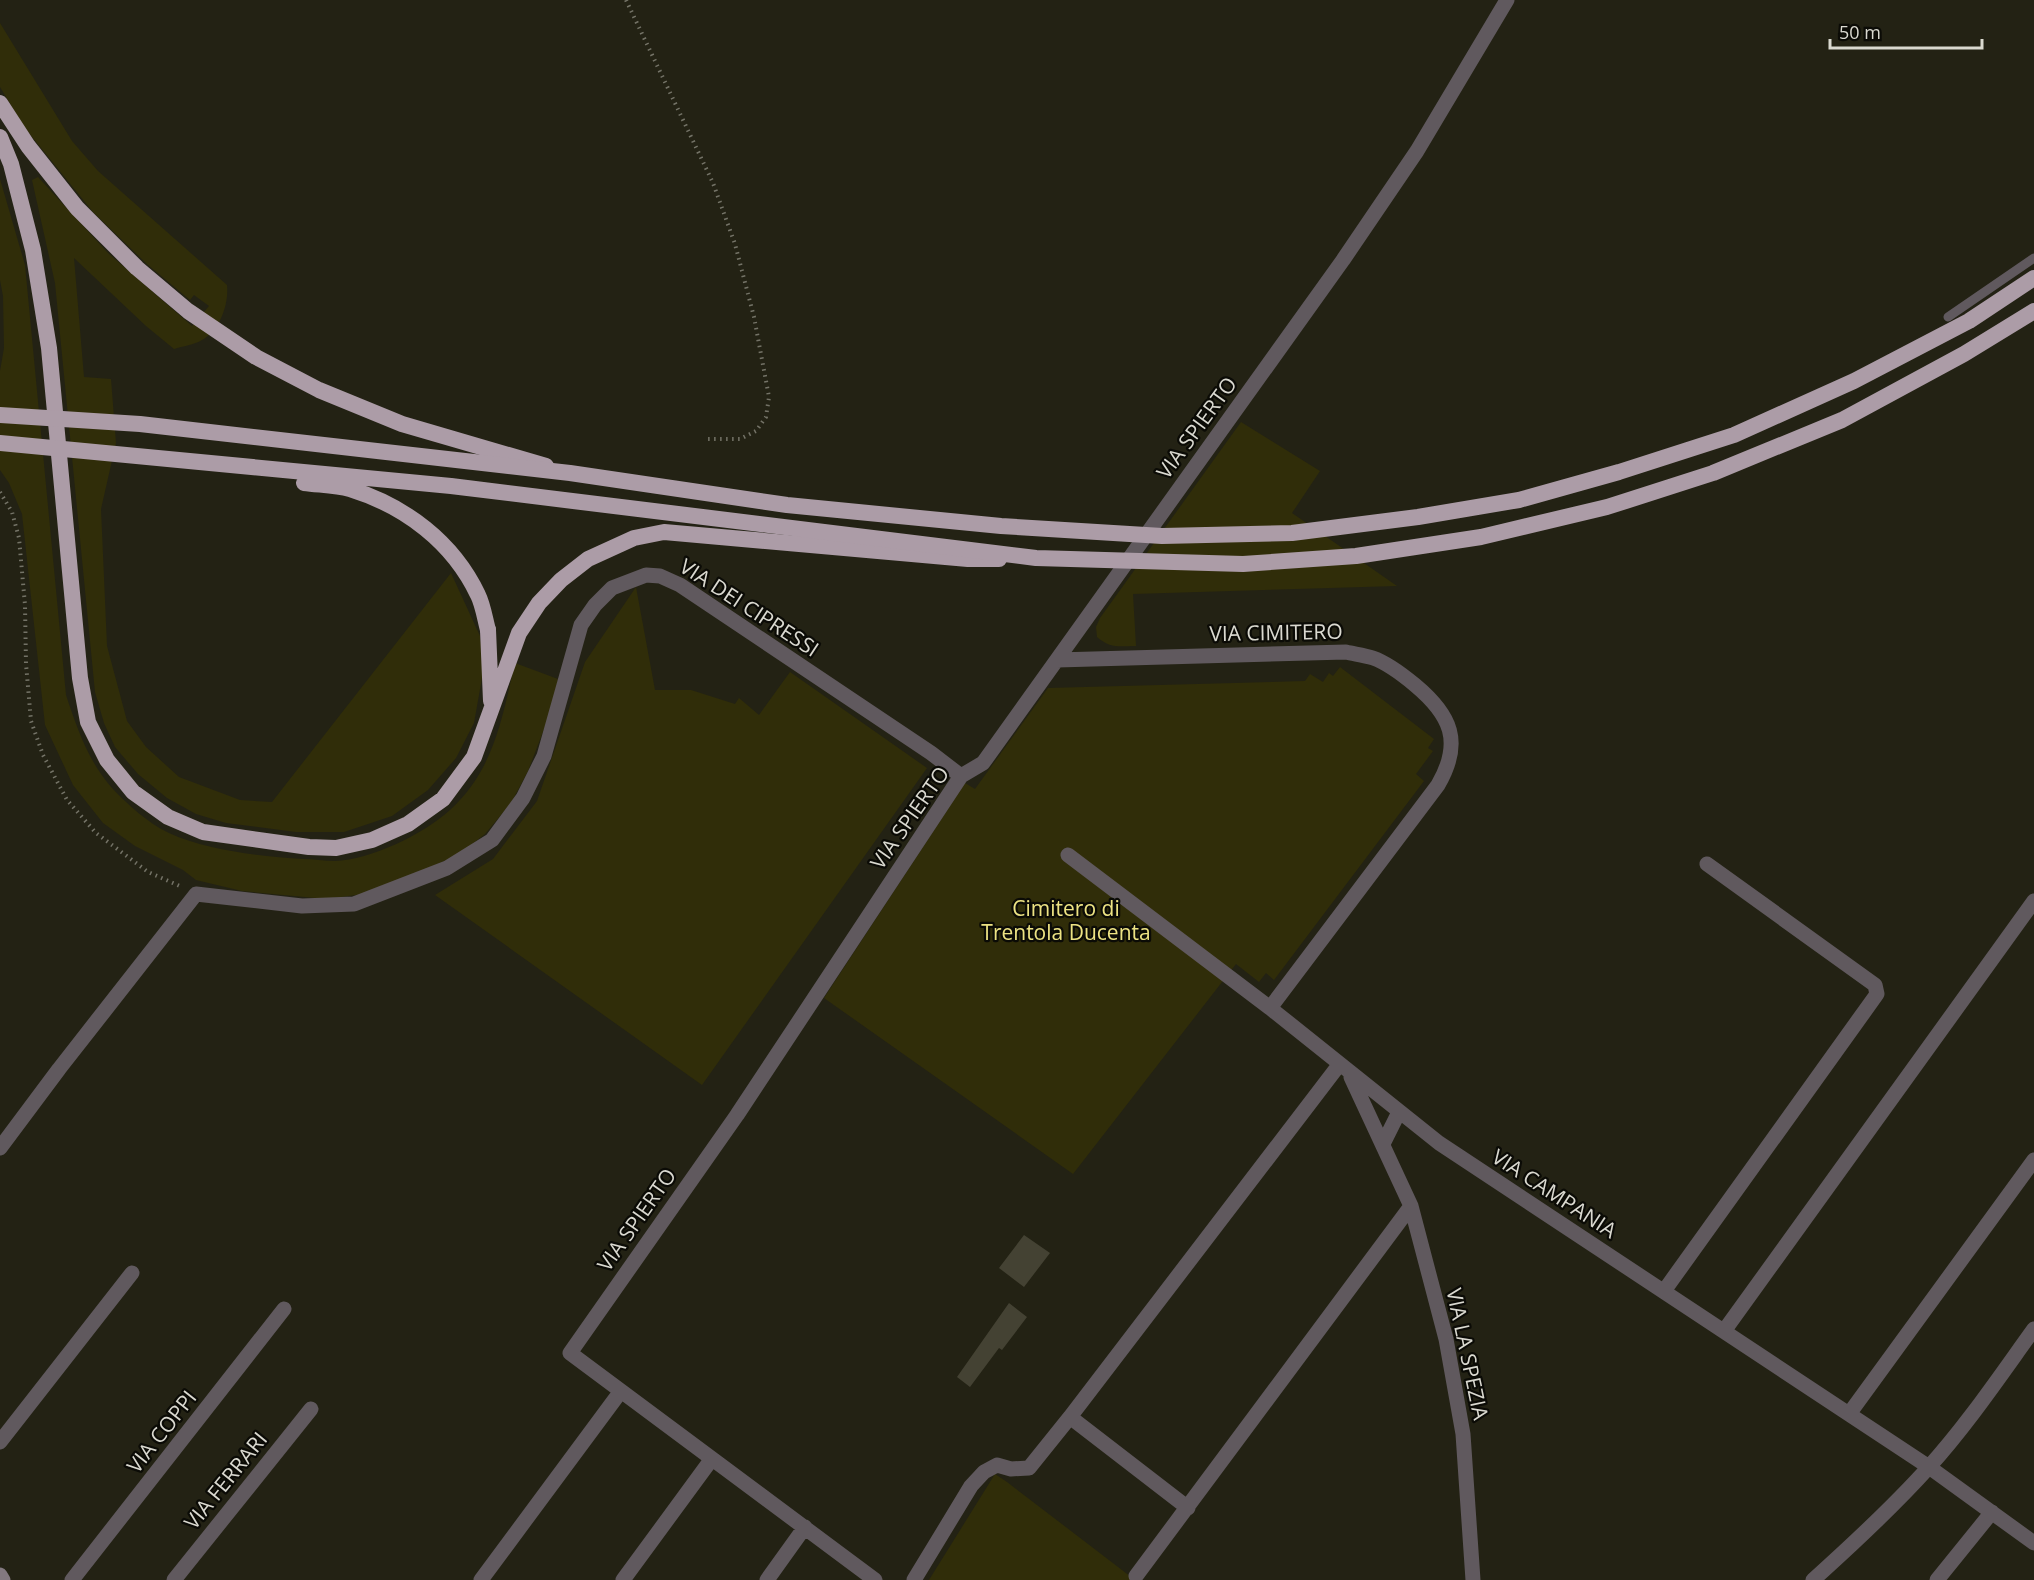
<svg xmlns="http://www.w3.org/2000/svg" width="2034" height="1580" font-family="'Open Sans',sans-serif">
<rect width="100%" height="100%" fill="#232214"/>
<!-- green -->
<path fill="#302d09" d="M0,23L72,141L98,171L227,285C229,304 220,330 202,340C194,345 183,346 174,349L146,326L74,258L84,377L111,379L116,443L101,509L107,646L127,721L146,747L179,777L240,800L272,802L451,573L480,636L484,667L474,723L456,758L428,790L392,816L344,832H296L226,823L196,814L167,798L138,774L115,747L104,723L95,692L55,283L32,180L38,177L108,253L192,326L209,306L194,295L190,300L148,265L93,212L24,127L0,87Z
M0,179L25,265L66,695C77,728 88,761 112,788C128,805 148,823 169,833C208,851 261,856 303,859C313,859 324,861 335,861C370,860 424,834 450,810C494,770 502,718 515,663L558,679L552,708L528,771L511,803L485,834L458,855L371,893L326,899L242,891L196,880L183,870L135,846L103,823L73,785L45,725L22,514L9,483L0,470V371L4,348L3,296L0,280Z
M1241,422L1320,471L1292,513L1397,586L1133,594L1136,646C1119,646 1111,649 1097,637L1096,627L1100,618Z
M636,587L655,690H691L735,704L739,698L759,715L790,672L927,768L702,1085L435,895L493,859L537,801L585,662Z
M1340,667L1434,739L1428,748L1433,751L1416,774L1424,781L1274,980L1266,973L1259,982L1236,964L1073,1174L824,998L965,783L975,789L1048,688L1305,681L1310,674L1323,682L1329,673L1333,676Z
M995,1474L1007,1482L1135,1580H929Z"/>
<!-- building -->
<path fill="#444233" d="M1024,1235L1050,1253L1024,1287L999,1268Z
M1009,1303L1027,1317L1002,1350L999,1348L970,1387L957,1377Z"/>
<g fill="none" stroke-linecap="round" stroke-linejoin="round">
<!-- path -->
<path stroke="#747367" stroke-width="4" stroke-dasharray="1.5 4.5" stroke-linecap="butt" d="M626,0L713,183L735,244L754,317L769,397L766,417L756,431L740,439H708
M0,492L12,512L19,538L25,605L26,664L31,721L43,755L67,800L96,833L148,872L182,887"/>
<!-- service -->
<path stroke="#60595e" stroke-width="9" d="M1948,317L2034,258"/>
<!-- minor -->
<path stroke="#60595e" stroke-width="15" d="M1057,660L1346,652C1354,654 1364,655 1373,658C1387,663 1403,675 1415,685C1451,715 1463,742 1438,785L1270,1008
M1068,855L1270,1008L1439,1143L1929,1467L2034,1543
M1351,1077L1411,1206L1446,1339L1463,1434L1473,1580
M1383,1144L1399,1112
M0,1148L59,1069L196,894L302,906L354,904L447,868L492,840L523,798L544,756L581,625L595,605L612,588L646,575L660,576L680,585L931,753L961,776
M1664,1291L1877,994L1875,985L1707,864
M1724,1331L2034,901
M1849,1414L2034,1160
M1070,1417L1188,1508
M0,1442L132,1273
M1136,1576L1411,1206
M72,1580L284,1309
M174,1580L311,1409
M481,1580L621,1391
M623,1580L711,1460
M767,1580L805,1527
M875,1580L570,1353L737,1115L961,776L983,763L1343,260L1417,151L1507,0
M914,1580L971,1486L984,1472L997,1465L1011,1469L1029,1468L1070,1417L1339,1065
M1813,1580C1853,1544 1892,1508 1928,1468C1967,1425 2000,1376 2034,1329
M1937,1580L1992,1512"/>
<!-- secondary -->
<path stroke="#837980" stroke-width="15" d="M0,1575L3,1580"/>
<!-- trunk -->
<path stroke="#ac9ca7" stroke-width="16" d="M0,103L28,146L77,208L137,268L188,311L256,357L319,390L402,424L546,466
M0,137L11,164L33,250L49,348L80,678L88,722L107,760L133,792L168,817L203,832L309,847L336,848L372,840L408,824L443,799L474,757L519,633L539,603L561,580L588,559L634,538L664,532L968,559H999
M488,630L491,701"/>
<!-- trunk-bridge -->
<path stroke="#ac9ca7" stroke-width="16" d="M0,415L140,424L570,473L787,505L1001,526L1162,536L1292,533L1418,517L1519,500L1619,472L1734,435L1854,381L1969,321L2034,278
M0,443L451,486L1036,558L1243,564L1356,556L1481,537L1607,507L1713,473L1842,420L1964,354L2034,311
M304,483C319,485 336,485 350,489C405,506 453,542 478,595C483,605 485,619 488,630"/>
</g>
<g text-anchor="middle" stroke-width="4.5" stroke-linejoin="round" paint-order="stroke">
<!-- street labels -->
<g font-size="21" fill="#dad9d0" stroke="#0b0b06">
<text transform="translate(1197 428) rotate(-54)" y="7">VIA SPIERTO</text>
<text transform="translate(749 608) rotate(33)" y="7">VIA DEI CIPRESSI</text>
<text transform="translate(1276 633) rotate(-1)" y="7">VIA CIMITERO</text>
<text transform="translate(910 818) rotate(-55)" y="7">VIA SPIERTO</text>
<text transform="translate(1554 1194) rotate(33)" y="7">VIA CAMPANIA</text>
<text transform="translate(637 1220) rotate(-55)" y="7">VIA SPIERTO</text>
<text transform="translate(1467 1354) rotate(78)" y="7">VIA LA SPEZIA</text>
<text transform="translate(162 1432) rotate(-52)" y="7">VIA COPPI</text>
<text transform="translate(226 1481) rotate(-51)" y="7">VIA FERRARI</text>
</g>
<!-- park labels -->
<g font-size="21" fill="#ede383" stroke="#0b0b06">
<text x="1066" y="916">Cimitero di<tspan x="1066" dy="24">Trentola Ducenta</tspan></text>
</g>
</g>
<!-- scale -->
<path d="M1830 39v9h152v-9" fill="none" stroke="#dad9d0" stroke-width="3"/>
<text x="1839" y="39" font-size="18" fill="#dad9d0" stroke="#0b0b06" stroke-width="4.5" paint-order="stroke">50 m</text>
</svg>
